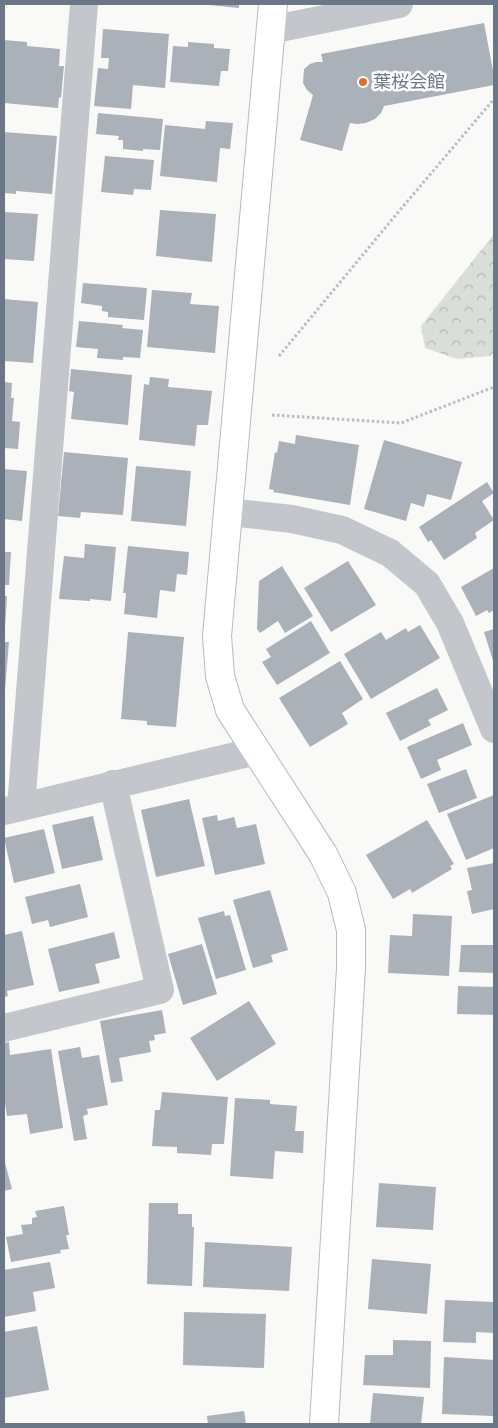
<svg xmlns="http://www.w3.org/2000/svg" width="498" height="1428" font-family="'PT Sans Narrow','Noto Sans JP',sans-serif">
<defs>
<pattern id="forest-crowns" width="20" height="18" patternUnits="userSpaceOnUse" patternTransform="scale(1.25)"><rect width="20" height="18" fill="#d9ded7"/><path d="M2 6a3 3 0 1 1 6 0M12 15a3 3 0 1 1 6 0" fill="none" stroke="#b4b9b4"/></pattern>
</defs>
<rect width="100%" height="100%" fill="#f9f9f8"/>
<!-- forest -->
<path fill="url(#forest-crowns)" d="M494,234V352L490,356L457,359L425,348L421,326Z"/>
<!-- building -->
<path fill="#abb1b8" d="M209,4H239V8L209,5Z
M484,23L494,76V85L384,106L381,113L375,119L366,123L357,124L350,123L342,151L300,140L313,95L307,90L303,83L304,69L310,64L316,62H323L321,54Z
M103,29L169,34L165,88L133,85L131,109L94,106L98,68L108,69L109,58H101Z
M4,40L27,42V46L60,49L59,66H64L61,98L59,97L58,108L4,103Z
M188,42L214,44V48L230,49L228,71H221L219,86L170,82L173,46L188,47Z
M98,113L163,119L160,150L143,149V151L123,149V140H118L119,136L96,134Z
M206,121L233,123L230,149L220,148L217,182L160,176L165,125L205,129Z
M4,132L57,136L52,194L16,191V194L4,193Z
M105,156L154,160L151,190L134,189L133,195L101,192Z
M160,210L216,214L212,262L156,256Z
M4,212L38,214L34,261L4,259Z
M83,283L147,288L144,320L108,317V312L102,311V306L81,303Z
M152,290L192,293L190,304L219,306L215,353L147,347Z
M4,299L38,302L33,363L4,361Z
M79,321L123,325L122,328L143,330L140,358L123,357V360L97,358L98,349L76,347Z
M71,369L132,375L128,425L71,419L74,392L69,391Z
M150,377L169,379L168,387L212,391L208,425H197L195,446L139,440L144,384L149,385Z
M4,382L12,383L11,398H14L12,421L20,422L18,449L4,448Z
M296,435L359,445L350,505L273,492L274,490L269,489L275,452L277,453L279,441L295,444Z
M384,440L462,462L451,500L427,494L424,507L411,503L406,521L364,509Z
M64,452L128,458L123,515L81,512L80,518L58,516Z
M136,466L191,471L186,526L131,521Z
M4,469L27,471L22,521L4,519Z
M487,482L494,493L482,501L494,520L475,533L477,538L444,560L431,540L428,542L419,527Z
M85,544L116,547L111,601L90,599V601L59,599L64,556L84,558Z
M128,546L189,552L187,575L177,574L175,592L160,590L157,618L124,614L126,593H123Z
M4,552H11L9,585H4Z
M348,561L376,605L331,632L304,588Z
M282,566L313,616L285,633L278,621L260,633L257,629L259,581Z
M494,568V610L489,613L487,610L476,616L461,587Z
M4,596H7L5,628H4Z
M311,621L330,653L277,685L262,662L271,657L266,649Z
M420,625L440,658L371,699L344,654L381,632L386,640L406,628L408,632Z
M494,629V664L484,632Z
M128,632L184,637L176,727L147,725V721L121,719Z
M4,642H9L5,690H4Z
M340,661L363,699L342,713L348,724L310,747L279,698Z
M437,688L448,710L428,720L431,725L400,741L386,713Z
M463,723L472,745L437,760L441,770L421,779L407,747Z
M466,769L477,798L439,813L427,784Z
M494,795V848L466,860L447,814Z
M189,799L205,866L156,877L141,810Z
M217,815L218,821L234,817L237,828L256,824L265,864L215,875L202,818Z
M93,816L103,860L62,869L52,825Z
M427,820L454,864L450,866L452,869L412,893L410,889L393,899L366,855Z
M44,829L55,873L14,883L4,838Z
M494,863V909L472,914L467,891L472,890L467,868Z
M80,884L88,917L50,927L48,920L32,924L25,897Z
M270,890L288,950L271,955L273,962L253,968L233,900Z
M224,911L225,916L230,915L246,970L216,979L198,918Z
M413,914L452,916L449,976L388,973L390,935L412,936Z
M22,931L34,985L7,991L8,996L4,997V935Z
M114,932L120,958L95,964L100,983L59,992L48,949Z
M202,944L217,994L183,1005L168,954Z
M461,945H494V973L459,972Z
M458,986L494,987V1015L457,1014Z
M249,1001L276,1044L217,1081L190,1038Z
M162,1010L166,1033L154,1035L155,1040L149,1041L151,1052L119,1058L123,1081L111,1083L100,1021Z
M9,1042L10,1055L51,1049L63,1128L30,1134L27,1114L7,1116L4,1096V1043Z
M80,1047L82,1058L99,1055L108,1105L87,1109L88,1114L83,1116L87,1139L74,1141L58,1051Z
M162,1092L228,1097L224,1144H212L211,1155L177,1153V1147L152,1146L155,1110H160Z
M235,1098L270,1100V1104L297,1106L295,1131H304L303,1153L275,1151L273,1179L230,1176Z
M4,1159L12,1189L4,1191Z
M379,1183L436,1187L433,1230L376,1227Z
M149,1203H178V1214H192V1227H194L192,1286L147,1284Z
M64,1206L69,1235H66L69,1249L60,1250L61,1253L11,1262L6,1237L23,1234L21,1225L32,1224V1218L37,1217L35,1211Z
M205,1242L292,1247L289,1291L203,1287Z
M372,1259L431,1264L427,1314L368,1309Z
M50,1262L55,1288L33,1292L36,1311L4,1317V1270Z
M445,1300L494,1302V1333L476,1332V1343L443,1342Z
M184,1312L266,1314L264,1368L183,1365Z
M37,1326L49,1390L4,1398V1332Z
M393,1340L431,1341L430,1388L363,1385L365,1355H393Z
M444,1357L494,1360L493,1416L442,1414Z
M373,1393L424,1397L421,1424H370Z
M244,1411L246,1424H208L207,1416Z"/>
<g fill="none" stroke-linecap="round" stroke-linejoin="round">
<defs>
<path id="secondary" d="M273,4L217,636L220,676L230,710L323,854L342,893L351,930V968L324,1424"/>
</defs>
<!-- secondary casing -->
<use href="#secondary" stroke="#b6babf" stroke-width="30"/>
<!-- path -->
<path stroke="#bbbdc0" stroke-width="3" stroke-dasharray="2.5 2.5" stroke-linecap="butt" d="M279,356L395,216L494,99
M272,415L401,423L494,387"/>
<!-- street -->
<path stroke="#c3c6ca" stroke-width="28" d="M270,30L399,4
M229,512L292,519L342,530L390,553L427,584L450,623L494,729
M21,807L84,4
M5,811L256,751
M4,1028L160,990L113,784"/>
<!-- secondary -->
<use href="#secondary" stroke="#fff" stroke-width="28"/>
</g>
<!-- markers -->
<circle fill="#d86e39" stroke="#fff" stroke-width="2" cx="363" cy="82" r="5"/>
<g text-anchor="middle" stroke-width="5" stroke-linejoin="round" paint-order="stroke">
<!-- poi labels -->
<g font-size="18" fill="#6b7786" stroke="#fff" text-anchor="start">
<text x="373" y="88">葉桜会館</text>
</g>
</g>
<!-- border -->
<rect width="498" height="1428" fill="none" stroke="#6b7786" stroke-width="10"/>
</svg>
